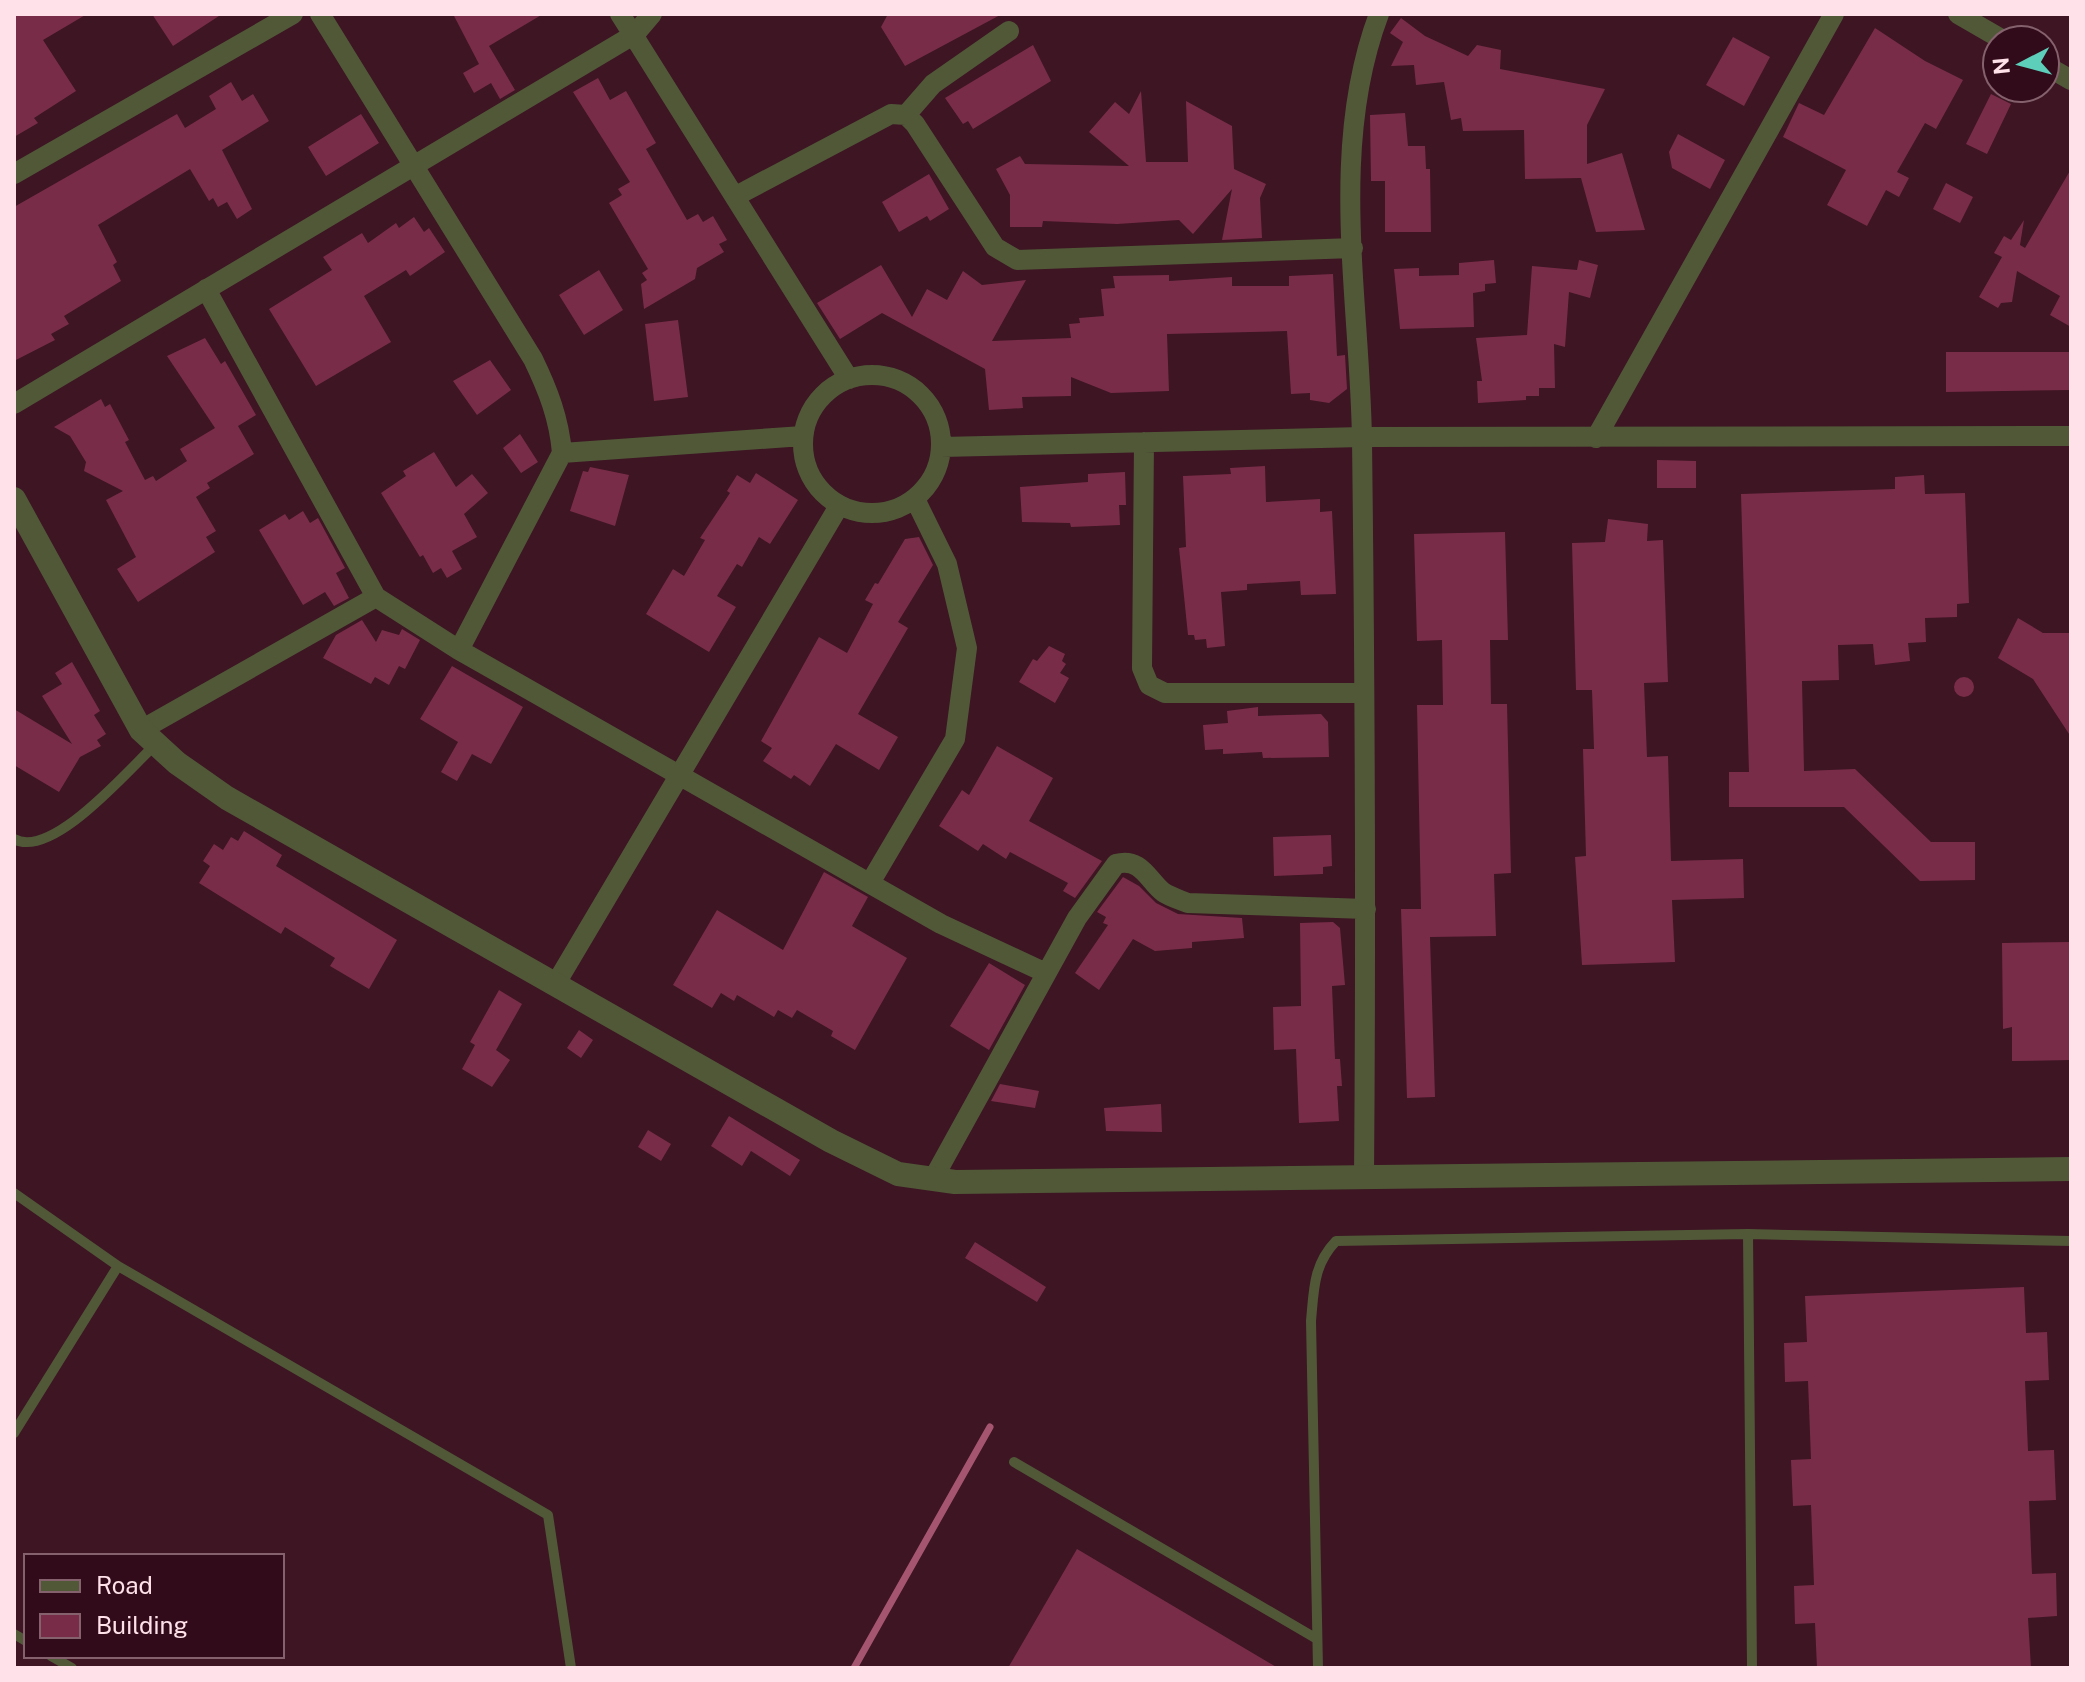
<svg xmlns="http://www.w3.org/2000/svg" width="2085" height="1682" font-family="'Public Sans',sans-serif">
<rect width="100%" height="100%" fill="#3d1523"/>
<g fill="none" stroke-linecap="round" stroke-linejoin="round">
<!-- stream -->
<path stroke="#a65570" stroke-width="7" d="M854,1668L990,1427"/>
</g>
<!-- building -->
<path fill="#792c48" d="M14,14H87L43,40L76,91L34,118L38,123L14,137Z
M152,14H222L173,46Z
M453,14H543L489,46L515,90L500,99L491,83L474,93L463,73L479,64Z
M888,14H1002L905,66L881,27Z
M1401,18L1425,36L1468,56L1477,45L1501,50L1500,69L1605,89L1587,125V164L1622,153L1645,230L1596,232L1581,178L1525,179L1524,130L1463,131L1461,118L1451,120L1444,82L1416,85L1414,65L1391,66L1403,42L1390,33Z
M1875,28L1925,61L1963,80L1936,129L1925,123L1897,172L1909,178L1899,197L1886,190L1867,226L1827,205L1846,170L1783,137L1799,103L1824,115Z
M1733,37L1770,57L1744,106L1706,85Z
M1033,45L1051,81L973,129L968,121L963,124L945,98Z
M598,78L610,100L626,91L656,143L646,149L687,220L698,214L703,222L713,216L727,240L719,244L724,252L697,268L695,279L644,309L641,284L647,280L642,273L648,269L609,203L622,195L618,189L630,182L573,92Z
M231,82L242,101L253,94L269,121L222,150L252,209L237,219L227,202L218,207L213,198L209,201L190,169L98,225L117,262L113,265L121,281L64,316L69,324L51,334L55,340L14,361V207L177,114L185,128L216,109L209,96Z
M1141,91L1146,162H1188L1186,101L1232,126L1234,169L1266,184L1260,198L1262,238L1222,240L1232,189L1193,234L1179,220L1117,224L1043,221L1042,227H1010V195L996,169L1020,156L1025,164L1129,166L1089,132L1115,102L1129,114Z
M1991,94L2011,104L1987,154L1966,144Z
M1405,113L1408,146H1425L1426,169H1430L1431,232H1385V181H1371L1370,115Z
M361,114L379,143L326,176L308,147Z
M1678,134L1725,160L1710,189L1672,168L1669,152Z
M2071,169V327L2050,315L2060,296L2017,271L2012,302L2001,303L1998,308L1979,297L2002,257L1994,253L2004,236L2011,240L2024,220L2020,245L2025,248Z
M929,174L949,209L930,221L927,216L899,232L882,202Z
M1946,183L1973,197L1960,223L1933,209Z
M414,217L424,232L429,228L445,252L410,276L406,270L364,296L391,342L316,386L269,309L332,270L323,257L362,233L368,243L396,223L399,228Z
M1494,260L1496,283L1485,284V291L1473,293L1474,327L1400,329L1394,269L1419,268V276L1459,275V263Z
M1579,260L1598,265L1590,298L1569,292L1565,347L1554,344L1555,388H1539V396H1526V400L1478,403L1477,381H1482L1476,338L1527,335L1532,266L1577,270Z
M881,265L912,317L927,289L947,300L963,271L982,285L1026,280L992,341L1071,338L1069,324L1080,323L1079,318L1104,316L1101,289L1115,288L1113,276L1169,275V281L1232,277V286H1289V276L1333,274L1337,356L1345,355L1347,389L1329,403L1310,400V393L1291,394L1287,331L1167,334L1169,391L1111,393L1071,377V396L1022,397L1023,408L989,410L985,369L882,313L840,339L817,303Z
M599,270L623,310L584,335L559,295Z
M678,320L688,397L654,401L645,324Z
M205,338L221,364L225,361L256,415L238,426L254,454L207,483L210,488L196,497L216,531L206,537L215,552L138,602L117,569L136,557L106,500L123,491L84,471L86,462L70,436L54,427L101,399L105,407L110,404L129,440L125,442L145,480L153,476L156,481L187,461L180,449L215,428L167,356Z
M1946,352H2071V390L1946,392Z
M490,360L511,390L477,415L453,381Z
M520,434L538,462L521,473L503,448Z
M434,452L456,487L472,474L488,493L464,514L477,537L452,551L462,569L447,578L441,568L433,573L423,555L420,557L381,493L406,476L403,471Z
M1657,460L1696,461V488H1657Z
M1265,466L1266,502L1320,499V512L1332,511L1336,594L1301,595L1300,581L1247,584V590L1221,592L1225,646L1207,648L1206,639L1195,640L1194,635H1188L1179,548L1186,547L1183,476L1231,474L1230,468Z
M590,467L629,475L615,526L570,511L583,471L588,472Z
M1125,472L1126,505H1119L1120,525L1071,527L1070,523L1022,522L1020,487L1088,482V474Z
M756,473L798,500L770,544L759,537L742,567L737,564L717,596L736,607L709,652L646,614L673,569L684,576L705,540L700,538L730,493L727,491L737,475L750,483Z
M1924,475L1925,494L1965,493L1969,603L1957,604V617L1925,618L1926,642L1908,643L1910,661L1875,665L1873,644L1838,645L1839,680L1802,681L1804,771L1855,769L1931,842H1975V880L1920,881L1844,807H1729V772H1749L1741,494L1895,489V477Z
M303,511L310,523L318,518L345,568L336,573L349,598L334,606L325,592L303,605L259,530L285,514L289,520Z
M1608,519L1648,524L1647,541L1663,540L1668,682L1644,683L1647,757L1668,756L1671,861L1743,859L1744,898L1672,900L1675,962L1582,965L1575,857L1586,856L1583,749H1594L1592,690H1576L1572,543L1605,542Z
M1505,532L1508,640H1490L1491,704H1507L1511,873L1494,874L1496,936L1430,937L1435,1097L1407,1098L1401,909H1421L1417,705H1443L1442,640L1417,641L1414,534Z
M919,537L933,565L898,622L908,628L858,714L898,737L879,770L836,744L810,786L794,775L791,779L763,761L772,748L761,741L819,637L847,653L873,604L865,600L875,583L878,584L905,539Z
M2018,618L2043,633H2071V737L2033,679L1998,658Z
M362,620L376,642L382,630L399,635L402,629L420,640L405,669L399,666L389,685L375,677L371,684L323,658L336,635Z
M1049,646L1065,654L1062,661L1066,664L1060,673L1069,678L1055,703L1019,682L1033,659L1037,661Z
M72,662L100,711L94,715L106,734L97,740L101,746L80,757L59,792L14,765V709L72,744L42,696L62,684L55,673Z
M452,666L523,707L491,764L472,754L457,781L441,772L458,742L420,719Z
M1954 687a10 10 0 1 1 20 0a10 10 0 1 1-20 0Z
M1258,707V716L1321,714L1328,722L1329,757L1263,758L1262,752L1223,754V749L1205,750L1203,725L1228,723L1227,711Z
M997,746L1053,778L1029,821L1102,861L1075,898L1063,891L1068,883L1010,852L1006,859L983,844L978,851L939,826L962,790L969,795Z
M244,831L282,855L276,866L397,940L369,989L330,966L335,958L285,927L281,934L199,883L210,866L203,861L214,844L223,850L231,837L238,841Z
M1331,835L1332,866L1323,867V874L1274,876L1273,837Z
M824,872L868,897L852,926L907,958L855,1050L831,1036L833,1031L797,1010L792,1018L778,1010L774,1017L737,995L734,1001L721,993L712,1008L673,985L717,910L783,950Z
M1123,877L1139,886L1156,903L1178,914L1242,918L1244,938L1192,942V948L1155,951L1133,939L1099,990L1075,973L1108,925L1103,923L1106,917L1097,912Z
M1333,922L1340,928L1345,985L1332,986L1335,1059H1340L1342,1086H1337L1339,1121L1299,1123L1296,1049L1274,1050L1273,1007L1301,1006L1300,923Z
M2071,942V1060L2012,1061V1027L2003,1029L2002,943Z
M989,963L1025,985L989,1050L950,1026Z
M499,990L522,1004L496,1050L510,1060L492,1087L462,1069L475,1045L470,1042Z
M579,1030L593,1040L581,1058L567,1048Z
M1000,1084L1039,1091L1035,1108L991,1101Z
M1161,1104L1162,1132L1106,1131L1104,1108Z
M729,1116L800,1160L790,1176L751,1151L742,1166L711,1146Z
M648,1130L671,1144L661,1161L638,1147Z
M975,1242L1046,1287L1037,1302L965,1258Z
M2024,1287L2026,1333L2047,1332L2049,1380L2025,1381L2028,1451L2054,1450L2056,1500L2029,1501L2032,1574L2056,1573L2057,1616L2028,1618L2031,1668H1817L1815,1623L1795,1624L1794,1586L1814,1585L1811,1505L1793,1506L1791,1460L1811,1459L1808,1381L1785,1382L1784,1343L1807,1342L1805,1296Z
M1077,1549L1278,1668H1008Z"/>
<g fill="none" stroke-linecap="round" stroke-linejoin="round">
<!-- service -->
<path stroke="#505838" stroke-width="10" d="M14,839C52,860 128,770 155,745
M14,1193L118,1266L548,1515L571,1668
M1748,1234L1752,1668
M14,1433L118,1266
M1014,1462L1317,1639
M14,1634L26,1641
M51,1656L72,1668
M1318,1668L1311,1321C1314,1290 1313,1265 1336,1241L1748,1234L2071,1241"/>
<!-- minor -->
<path stroke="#505838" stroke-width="20" d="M320,14L533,359C548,390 559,418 562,453
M620,14L849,379
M1958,14L2003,40
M2045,65L2071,80
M906,115L933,84L1009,31
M14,174L293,14
M736,196L891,114L906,115L915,124L995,247L1017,260L1353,248
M206,289L376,597L459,650L941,924L1046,973
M803 444a69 69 0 1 1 138 0a69 69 0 1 1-138 0Z
M14,404L635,34L652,14
M1596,438L1834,14
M1144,442L1142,668L1149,685L1165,693H1362
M941,447L1362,437L2071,436
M459,650L562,453L803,436
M141,730L376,597
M870,883L955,739L967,648L947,564L915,499
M555,985L839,506
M1364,1178C1366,932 1365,686 1362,440C1360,299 1328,149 1379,14
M933,1179L1077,918L1116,864C1141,857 1148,880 1163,892C1170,897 1181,900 1188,903L1366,909"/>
<!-- tertiary -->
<path stroke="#505838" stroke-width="24" d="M14,499L141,730L177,763L227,798L831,1141L898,1174L955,1182L2071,1169"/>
</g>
<!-- border -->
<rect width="2085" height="1682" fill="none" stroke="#fee1e9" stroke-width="32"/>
<!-- legend -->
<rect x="24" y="1554" width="260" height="104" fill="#320b1a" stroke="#84616d" stroke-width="2"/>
<rect x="40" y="1580" width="40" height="12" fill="#505838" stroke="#84616d" stroke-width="2"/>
<text x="96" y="1594" font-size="24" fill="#fee1e9">Road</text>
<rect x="40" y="1614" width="40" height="24" fill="#792c48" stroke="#84616d" stroke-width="2"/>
<text x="96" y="1634" font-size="24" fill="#fee1e9">Building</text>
<!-- north arrow -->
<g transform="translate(2021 64) rotate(264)"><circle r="38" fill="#320b1a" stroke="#84616d" stroke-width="2"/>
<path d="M0-6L14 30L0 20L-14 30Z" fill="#5cceba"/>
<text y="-12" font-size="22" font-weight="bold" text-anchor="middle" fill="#fee1e9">N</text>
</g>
</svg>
